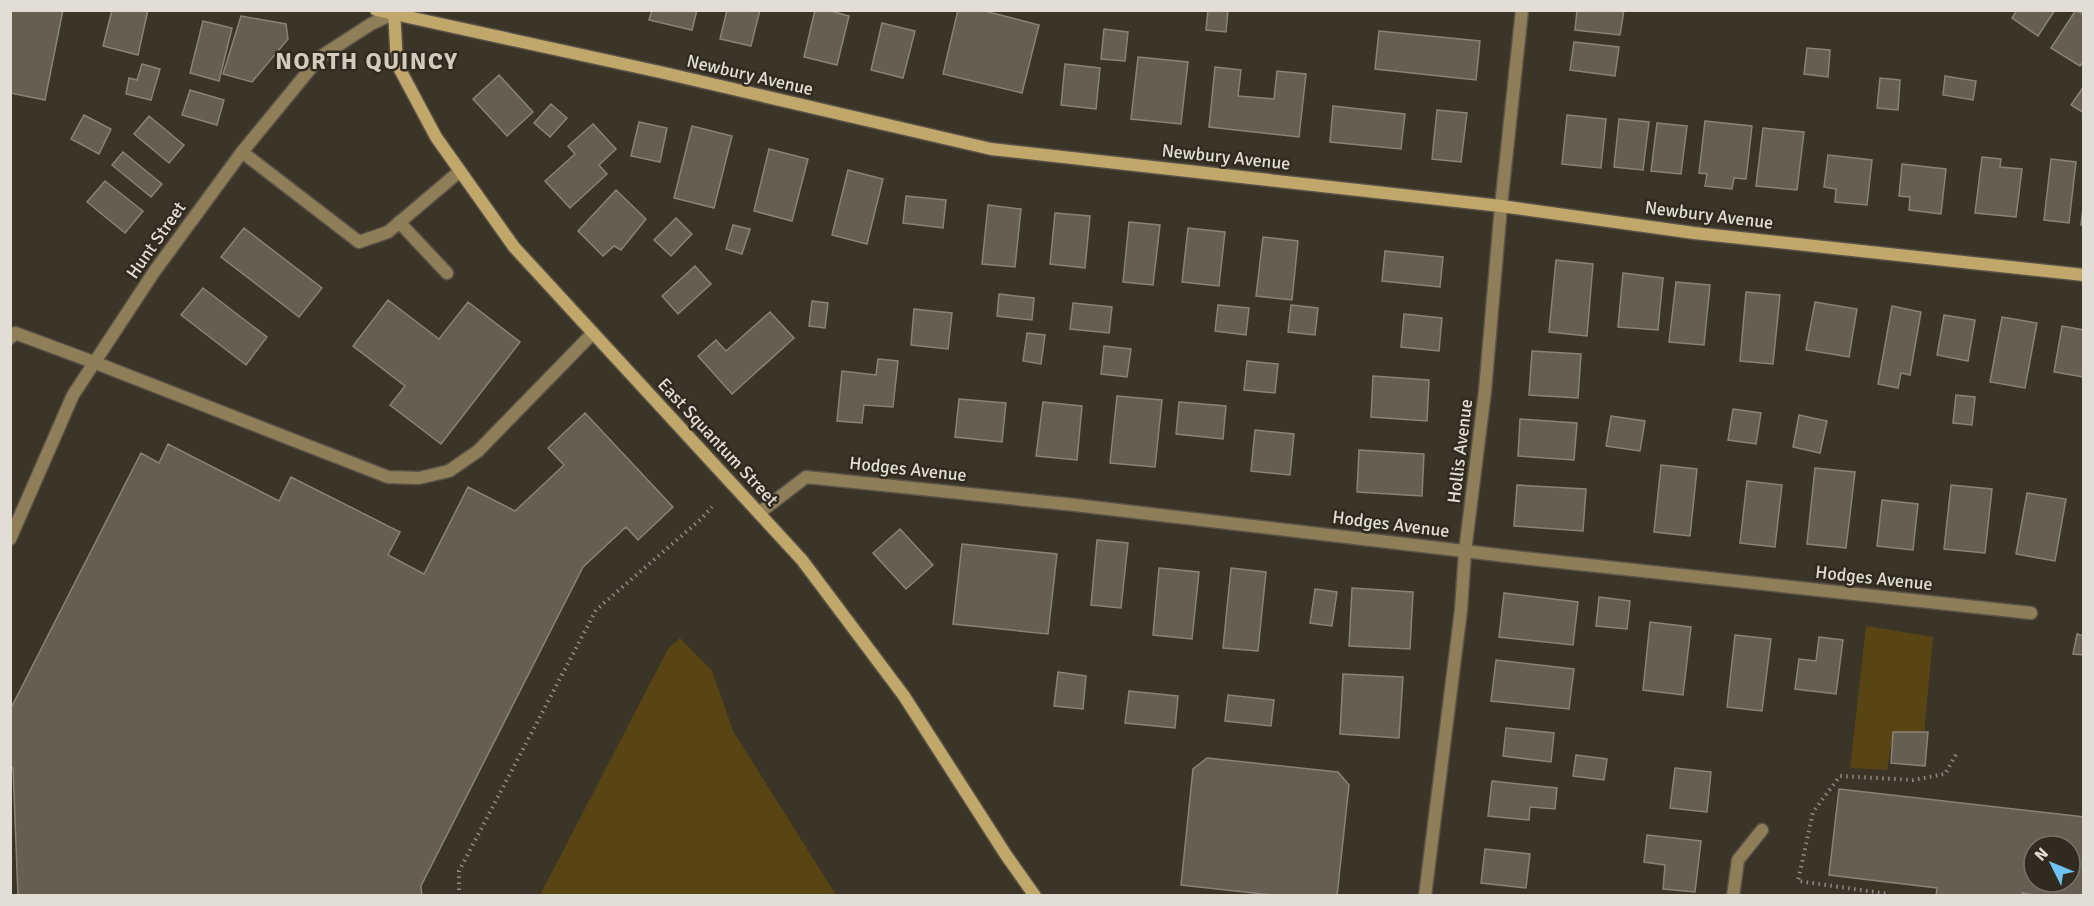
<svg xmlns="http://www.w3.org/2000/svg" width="2094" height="906" font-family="Signika,sans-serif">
<rect width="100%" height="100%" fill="#3b3528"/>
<!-- green -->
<path fill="#594513" d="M1866,626L1933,637L1924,734L1893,732L1887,770L1850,768Z
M680,638L712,671L733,731L836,895H540L668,649Z"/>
<!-- building -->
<path fill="#665f51" stroke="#8a8374" stroke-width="1.5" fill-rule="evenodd" d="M10,10H63L45,100L10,93Z
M112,10H148L138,55L103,46Z
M652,10H697L692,30L649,20Z
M727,10H760L751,46L720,39Z
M815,10H827L849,16L837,65L804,57Z
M958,10H981L1039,25L1022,93L943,74Z
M1208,10H1228L1226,32L1206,30Z
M1577,10H1624L1620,35L1575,30Z
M2017,10H2055L2038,36L2012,18Z
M2076,10L2084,15V61L2080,66L2051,48Z
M241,16L286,24L288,39L252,82L223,74Z
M203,21L232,28L219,81L190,73Z
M882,23L915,31L903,78L871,70Z
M1104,29L1128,32L1125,61L1101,59Z
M1379,31L1480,41L1476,80L1375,69Z
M1574,42L1619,47L1615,76L1570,70Z
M1807,48L1830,50L1828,77L1804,74Z
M1138,57L1188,62L1181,124L1131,119Z
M142,64L160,69L151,100L126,94L129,78L137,80Z
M1065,64L1100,68L1096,109L1061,105Z
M1215,67L1241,70L1238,96L1274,99L1277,71L1306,74L1299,137L1209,127Z
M499,75L533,112L507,136L473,99Z
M1945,76L1976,81L1973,100L1943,95Z
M1880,78L1900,80L1898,110L1877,108Z
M2084,86V113L2071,105Z
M190,90L224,100L217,125L182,115Z
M551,104L567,118L550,137L534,123Z
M1333,106L1405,114L1401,149L1330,142Z
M1437,110L1467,113L1461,162L1432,159Z
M84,115L111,129L99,154L71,139Z
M1567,115L1606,119L1601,168L1562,164Z
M149,116L184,145L169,163L134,134Z
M1619,119L1649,122L1643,170L1614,167Z
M1705,121L1752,126L1746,179L1734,178L1732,189L1705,186L1707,174L1699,173Z
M639,122L667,128L660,162L631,156Z
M1657,123L1687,126L1681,174L1651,171Z
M593,124L616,149L599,165L607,174L570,208L545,181L575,154L568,146Z
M692,126L732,136L714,208L674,198Z
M1763,128L1804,132L1797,190L1756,186Z
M769,149L808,159L792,221L754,211Z
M123,152L162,184L151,197L112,165Z
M1828,155L1872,160L1867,205L1835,202L1836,189L1824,187Z
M1982,157L2001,159L2000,167L2022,169L2016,217L1975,213Z
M2051,159L2076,162L2069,223L2044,220Z
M1902,164L1946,169L1941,214L1909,210L1910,197L1899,196Z
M848,170L883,179L867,244L832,235Z
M105,181L143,211L125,233L87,202Z
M616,190L646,219L621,250L614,246L603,256L578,231Z
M906,196L946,200L943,228L903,223Z
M2084,199V225H2081Z
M988,205L1021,209L1015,267L982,264Z
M1055,213L1090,216L1085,268L1050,264Z
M676,218L692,234L671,256L654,240Z
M1129,222L1160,225L1153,285L1123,282Z
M733,225L750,229L742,254L726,249Z
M244,228L322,288L299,317L221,257Z
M1188,228L1225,232L1219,286L1182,282Z
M1263,237L1298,241L1292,300L1256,296Z
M1385,251L1443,257L1440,287L1382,281Z
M1556,260L1593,264L1587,336L1549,332Z
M695,266L711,284L678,314L662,296Z
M1623,273L1663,278L1658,330L1618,327Z
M1676,282L1710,285L1704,345L1669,342Z
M203,288L267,337L246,365L181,315Z
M1746,292L1780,295L1773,364L1740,361Z
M999,294L1034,298L1032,320L997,316Z
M388,300L439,339L468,302L520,342L441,444L390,405L405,386L353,346Z
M812,301L828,303L825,328L809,326Z
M1815,302L1857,309L1849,357L1806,350Z
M1073,303L1112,307L1109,333L1070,329Z
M1218,305L1249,308L1246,335L1215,331Z
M1291,305L1318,308L1315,335L1288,332Z
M1892,306L1921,312L1910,375L1901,373L1898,388L1878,384Z
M914,309L952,313L948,349L911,345Z
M770,312L794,338L732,394L698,356L716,340L726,351Z
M1404,314L1442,318L1439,351L1401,347Z
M1944,315L1975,320L1968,361L1937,355Z
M2002,317L2037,323L2025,388L1990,382Z
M2062,326L2084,330V377L2054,372Z
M1027,333L1045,335L1041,364L1023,361Z
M1104,346L1131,349L1127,377L1101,374Z
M1532,351L1581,354L1578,398L1529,395Z
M878,359L898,361L893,407L864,405L862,423L837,421L842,371L876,375Z
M1247,361L1278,364L1275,393L1244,390Z
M1373,376L1429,380L1427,421L1371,417Z
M1956,395L1975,397L1972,425L1953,423Z
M1117,396L1162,400L1155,467L1110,463Z
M959,399L1006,403L1002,442L955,437Z
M1043,402L1082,406L1077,460L1036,456Z
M1179,402L1226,406L1223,439L1176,434Z
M1733,409L1761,413L1756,444L1728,440Z
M585,413L673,507L638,540L626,527L583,567L421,886L422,896H18L13,768H10V710L141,453L159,463L168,444L279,501L291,477L400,532L388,555L424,574L468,487L515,511L564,465L548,448Z
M1799,415L1827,421L1820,453L1793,447Z
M1611,416L1645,421L1640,451L1606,446Z
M1520,419L1577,423L1574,460L1518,456Z
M1255,430L1294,434L1290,475L1251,471Z
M1359,450L1424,454L1422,496L1357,492Z
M1661,465L1697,469L1690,536L1654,532Z
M1815,468L1855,472L1846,548L1807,544Z
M1747,481L1782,485L1775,547L1740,543Z
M1517,485L1586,489L1583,531L1514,526Z
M1951,485L1992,489L1985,553L1944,549Z
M2027,493L2066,499L2055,561L2016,554Z
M1882,500L1918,504L1913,550L1877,546Z
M900,529L933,565L906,589L873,553Z
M1097,540L1128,543L1121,608L1091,605Z
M962,544L1057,554L1048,634L953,624Z
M1159,568L1199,572L1192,639L1153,635Z
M1231,568L1266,572L1258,651L1223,648Z
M1352,588L1413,592L1410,649L1349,646Z
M1315,589L1337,592L1332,626L1310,623Z
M1504,593L1578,602L1573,645L1499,637Z
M1599,597L1630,601L1627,629L1596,626Z
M1650,622L1691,627L1683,695L1643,690Z
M2077,634L2084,636V655L2073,654Z
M1735,635L1771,639L1762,711L1727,707Z
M1819,637L1843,640L1836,694L1795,689L1799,659L1816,661Z
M1496,660L1574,669L1569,709L1491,701Z
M1058,672L1086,676L1083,709L1054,706Z
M1343,674L1403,677L1399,738L1340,734Z
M1129,691L1178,696L1175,728L1125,723Z
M1228,695L1274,700L1271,726L1225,721Z
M1506,728L1554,733L1551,762L1503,756Z
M1893,732H1928L1925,766L1891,763Z
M1576,755L1607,759L1604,780L1573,776Z
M1207,758L1338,772L1349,785L1337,896H1280L1181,885L1193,769Z
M1675,768L1711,772L1707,812L1670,808Z
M1492,781L1557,788L1555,809L1530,807L1529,820L1488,816Z
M1839,789L2084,817V896H2041L2022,893V896H1936L1937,888L1829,875ZM2034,846H2070V882H2034Z
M1647,835L1701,841L1695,892L1663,889L1665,865L1644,862Z
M1485,849L1530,854L1526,888L1481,883Z"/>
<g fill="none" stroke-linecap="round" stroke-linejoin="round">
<defs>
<path id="lane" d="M242,152L359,242L388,232L460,171
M399,222L447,273
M10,338L15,333L96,363L388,477L419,478L449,471L478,451L593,333"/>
<path id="street" d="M759,513L806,477L1075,505L1523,558L2031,613
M10,539L73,395L154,272L242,152L320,57L371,24L395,13
M1425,896L1461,610L1465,551L1485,391L1501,206L1522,10
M1733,896L1738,860L1762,830"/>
<path id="secondary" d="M376,10L660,72L991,149L1501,206L1694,233L2084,275
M394,10L397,64L436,137L514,247L802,560L904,696L1006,855L1035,896"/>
</defs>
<!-- lane casing -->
<use href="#lane" stroke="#595347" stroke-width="15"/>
<!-- street casing -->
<use href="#street" stroke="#595347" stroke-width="15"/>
<!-- secondary casing -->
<use href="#secondary" stroke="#595347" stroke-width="15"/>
<!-- path -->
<path stroke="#918c81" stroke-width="4" stroke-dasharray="1.5 4.5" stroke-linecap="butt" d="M459,896V871L596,610L701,519L712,507
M1890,896L1889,894L1798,881L1813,812L1840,776L1913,780L1945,774L1957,753"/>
<!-- lane -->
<use href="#lane" stroke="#8f7f59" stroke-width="12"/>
<!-- street -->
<use href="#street" stroke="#8f7f59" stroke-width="12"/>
<!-- secondary -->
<use href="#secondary" stroke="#c2a76b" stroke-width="12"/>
</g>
<g text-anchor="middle" stroke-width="5" stroke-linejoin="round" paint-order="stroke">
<!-- street labels -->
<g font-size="18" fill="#e2ded6" stroke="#302b1e">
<text transform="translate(750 75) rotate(13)" y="6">Newbury Avenue</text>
<text transform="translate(1226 157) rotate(6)" y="6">Newbury Avenue</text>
<text transform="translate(1709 215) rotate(7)" y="6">Newbury Avenue</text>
<text transform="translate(156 240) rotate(-55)" y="6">Hunt Street</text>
<text transform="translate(718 442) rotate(47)" y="6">East Squantum Street</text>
<text transform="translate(1460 451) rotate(-83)" y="6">Hollis Avenue</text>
<text transform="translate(908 469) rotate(6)" y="6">Hodges Avenue</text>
<text transform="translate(1391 524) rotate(7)" y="6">Hodges Avenue</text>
<text transform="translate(1874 578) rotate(6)" y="6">Hodges Avenue</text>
</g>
<!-- district labels -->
<g font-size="24" font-weight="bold" letter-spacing="1.5" fill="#d3ccbc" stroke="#302b1e">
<text x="367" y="69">NORTH QUINCY</text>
</g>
</g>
<!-- border -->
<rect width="2094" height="906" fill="none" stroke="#e2ded6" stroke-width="24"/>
<!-- north arrow -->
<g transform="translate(2052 864) rotate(313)"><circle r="28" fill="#302b1e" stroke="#777368" stroke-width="1.5"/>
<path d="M0-4.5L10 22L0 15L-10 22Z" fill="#6ec2f4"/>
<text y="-9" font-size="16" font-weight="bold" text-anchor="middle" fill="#e2ded6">N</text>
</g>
</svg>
